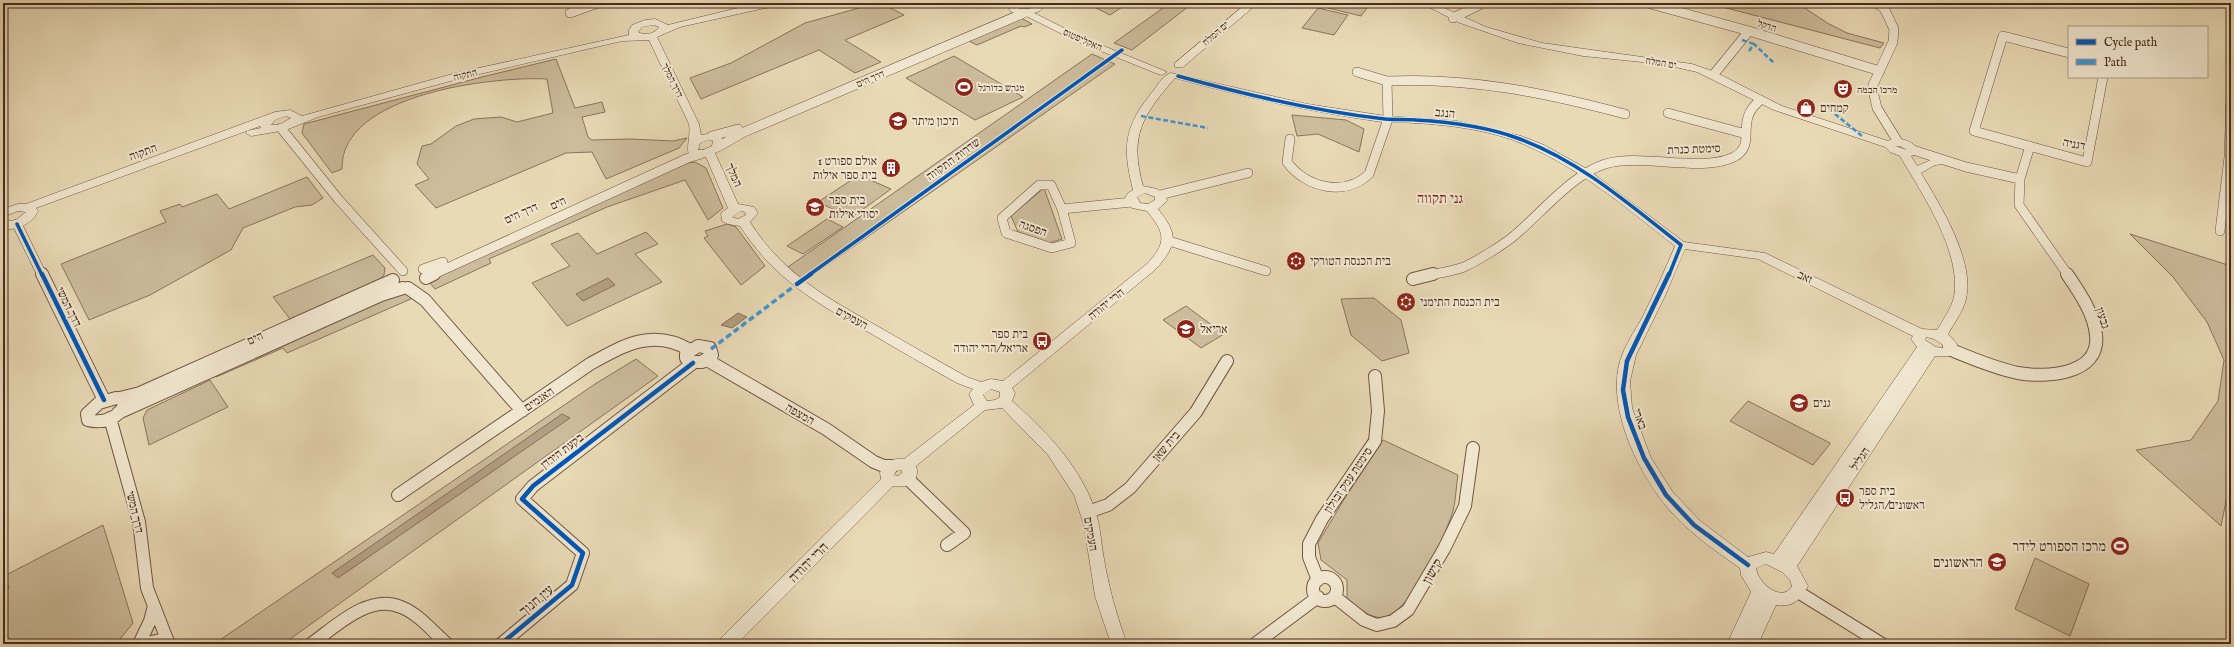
<svg xmlns="http://www.w3.org/2000/svg" width="2234" height="647" font-family="'IM FELL English','Frank Ruhl Libre',serif">
<rect width="100%" height="100%" fill="#e9dab6"/>
<filter id="stains"><feTurbulence type="fractalNoise" baseFrequency=".005" numOctaves="4"/><feColorMatrix values="0 0 0 0 .2 0 0 0 0 .09 0 0 0 0 .02 0 0 0 .5 -.17"/></filter>
<radialGradient id="worn" r=".72"><stop offset=".6" stop-color="#630" stop-opacity="0"/><stop offset="1" stop-color="#630" stop-opacity=".3"/></radialGradient>
<!-- green -->
<path fill="#cdbc9c" stroke="#8a745c" d="M877,3H881L904,15L845,40L881,62L855,73L819,50L701,99L690,78L731,63L805,23Z
M1094,3H1128L1110,15L1090,5Z
M1170,3H1193L1132,50L1114,43Z
M1332,3H1345L1367,8L1361,16L1328,8Z
M1707,3H1797L1829,24L1847,33L1884,43L1880,48Z
M1318,8L1348,15L1334,35L1302,28Z
M1021,18L1032,24L1024,27L1021,26L977,45L969,41Z
M1092,54L1115,64L804,281L788,267Z
M954,56L1023,97L975,120L906,78Z
M556,59L575,108L602,102L605,112L582,117L588,137L592,140L630,139L673,141L687,138L679,148L606,179L592,152L566,153L436,208L415,185L429,179L417,164L422,146L431,144L456,126L474,119L501,117L517,122L553,113L547,79C493,76 340,94 342,169L332,173L302,133L304,124L482,77Z
M1292,115L1346,120L1364,129L1359,152L1318,134L1297,136Z
M695,162L706,168L723,208L708,220L685,180L607,207L489,259L491,263L435,289L429,282L430,279L686,163Z
M859,175L891,189L851,218L818,202Z
M307,177L323,198L312,205L295,207L243,228L231,250L150,295L89,320L61,264L166,222L160,211L180,204L182,207L217,194L229,209Z
M1044,188L1062,239L1049,243L1018,232L1011,216Z
M827,219L843,227L803,254L787,246Z
M727,224L736,227L765,266L741,285L704,238L708,236L705,231Z
M646,232L658,244L635,254L662,282L567,326L532,283L570,266L551,244L578,233L597,254Z
M2130,234L2231,266V477L2221,526L2136,450L2191,440L2218,401L2224,360L2207,322L2173,277Z
M373,255L385,268L384,275L380,279L290,319L273,297Z
M407,293L413,298L287,353L283,348L216,377L213,372L391,294Z
M1374,298L1401,320L1409,353L1382,361L1351,335L1341,299Z
M1186,306L1224,334L1201,348L1163,320Z
M636,359L658,376L283,644H214L595,384Z
M210,380L228,407L149,445L143,418L147,410Z
M1748,401L1830,443V444L1813,465L1730,421Z
M1383,440L1458,475C1456,486 1456,500 1453,511C1446,535 1411,608 1388,616C1372,622 1359,607 1347,599V580L1321,560L1318,543L1343,501Z
M103,525L133,623L116,644H15L3,632V592L9,588L4,576Z
M2035,558L2089,584L2070,636L2015,609Z"/>
<!-- water -->
<path fill="#b29e82" stroke="#877059" d="M608,278L615,285L583,301L576,294Z
M738,313L747,317L732,328L721,325Z
M562,414L570,418L338,578L332,573Z"/>
<g fill="none" stroke-linecap="round" stroke-linejoin="round">
<defs>
<path id="minor-far1" d="M1647,3L1749,31L1880,71
M1876,3L1884,8L1894,29L1893,42L1873,85L1874,95L1877,108L1898,142
M570,13L598,3
M1453,18L1483,3
M2069,53L2003,36L1974,131L2087,162L2103,77
M1714,74L1749,31
M1387,81C1469,77 1546,93 1625,114
M1668,113L1746,134
M281,128L339,200L403,271
M712,136L738,129
M1290,139L1287,162C1306,188 1345,197 1369,174L1388,119L1387,81L1357,72
M718,147L742,133L1024,13
M1913,150L1966,167L2020,179L2030,146
M2020,179L2019,205L2068,275
M1039,185H1051L1062,209L1071,243L1052,248L1006,233L1002,218Z
M1160,195L1248,173
M1062,209L1132,202
M17,224L42,275
M2220,231L2229,157L2231,95
M1169,241L1266,271
M423,269L443,262
M432,275L688,158L701,154
M1429,275C1440,273 1454,271 1464,267C1477,261 1505,244 1515,235C1541,213 1573,174 1605,164C1641,153 1702,173 1734,157C1752,147 1743,132 1748,117C1750,109 1755,105 1760,100"/>
<path id="minor" d="M42,274L104,400
M426,278L434,274
M1413,279L1433,274
M408,288L425,300L522,411
M698,346L710,348L712,355L702,362H690L686,358V354Z
M1949,349C1971,358 1994,368 2018,373C2045,378 2101,375 2096,335C2094,313 2079,292 2067,274
M707,360L826,429L874,462L884,466H893
M116,398L122,399L125,403C120,418 103,424 88,420L87,414L99,403Z
M120,398L140,393L393,280
M118,413L381,295L403,288
M110,418L139,522L147,588L168,642
M907,478L964,533L947,545
M398,495L590,364C624,345 653,328 690,350
M1088,512L1108,505L1130,488L1196,412L1227,361
M1313 589a12 12 0 1 1 24 0a12 12 0 1 1-24 0Z
M1318,580L1309,557V544L1322,519L1375,441L1378,411L1375,376
M1798,592L1882,644
M1335,597L1364,620L1377,625L1393,621L1408,610L1444,549L1465,506L1473,448
M139,644L150,621L154,606
M143,644L160,640L168,644
M311,644C335,627 369,593 401,607C419,614 433,632 447,644
M501,644L572,585L583,553L522,499L533,486L693,363
M1255,644L1318,597"/>
<path id="tertiary" d="M748,3H779L774,6L680,27L657,37L699,124L701,135L714,133L724,140L721,150L715,153L738,204L754,207L758,213L750,222C783,274 827,298 879,327C908,344 937,360 967,377L981,382L991,379L1003,381L1148,263C1167,242 1165,233 1147,211L1132,208L1125,198L1128,193L1133,190C1122,146 1124,126 1154,90C1158,84 1164,75 1171,73L1307,104L1386,116L1457,121L1521,136L1544,145L1587,169L1684,242L1765,253L1922,329L1937,330C1943,320 1951,309 1954,297C1962,252 1922,194 1900,156L1890,152L1885,147L1774,110L1697,72L1662,64L1583,56L1518,43L1460,23L1421,3H1433L1486,27L1542,43L1692,64L1715,72L1782,106L1888,141C1897,136 1911,140 1917,148V154L1911,156L1917,166L1933,159H1953L1955,161L1953,163L1935,165L1921,173C1940,205 1975,260 1966,299C1963,312 1954,323 1948,334L1957,344L1956,351L1949,356H1935L1797,566L1808,586C1801,599 1793,608 1776,605L1758,644H1727L1751,592L1741,575L1740,568C1717,552 1694,536 1674,515C1641,479 1606,411 1620,361C1625,345 1634,332 1642,318C1654,294 1665,270 1675,246C1624,206 1574,163 1513,140C1482,129 1448,125 1415,123C1404,122 1393,123 1382,122C1312,112 1243,97 1175,78C1142,116 1129,136 1143,186L1157,189L1166,195L1167,201L1158,209C1178,234 1178,244 1156,269L1012,388L1015,393L1012,401C1048,433 1084,470 1097,517C1101,531 1101,545 1104,559C1109,589 1117,616 1127,644H1111L1095,596L1084,525L1074,495L1048,455L1002,408L985,410L916,466C921,481 907,489 893,486L737,644H718L720,639L881,479L880,473C883,462 893,458 904,459L974,405L969,394L973,389L957,383C928,367 899,350 870,333C816,303 774,279 740,226L728,224L722,221L721,213L728,208L706,157L689,154C686,148 691,135 689,124L649,40L622,41L458,79L318,117L286,130L251,136L246,133L247,131L261,128L260,126L36,208L38,211C32,225 17,229 3,230V222L16,220L26,212L18,211L3,217V209L18,204H26L275,112L290,110L302,116L456,73L629,35V30L632,25L645,20L655,19L668,25L750,5ZM654,25L659,27C655,34 645,36 638,32L642,27ZM286,116L291,118L279,125H271L275,120ZM711,139L713,141L712,146L703,150H698L700,143ZM1895,146H1900L1907,150ZM1145,193L1155,197V200L1148,204L1140,203L1137,197ZM741,211L745,212L746,215L738,219L732,217ZM1685,249L1758,259L1913,336L1911,339L1917,347L1774,554L1766,552L1748,557L1699,520L1672,491L1651,458L1632,408L1630,381L1636,355L1665,296ZM1926,337L1934,339L1943,345V348L1936,347L1925,340ZM991,389L1000,392V397L995,400L987,401L983,395ZM902,470V473L898,476L894,475L896,471ZM1766,564L1782,572L1790,580L1792,586C1782,604 1757,582 1756,568Z
M1010,3H1020L1018,8L1025,10L1034,7L1032,3H1042L1044,7L1040,11L1034,13L1082,37L1167,72L1162,75L1158,74L1076,41L1024,15L1011,12L1008,6Z
M1247,3H1258L1183,67H1175V63Z"/>
</defs>
<!-- minor-far1 casing -->
<use href="#minor-far1" stroke="#705742" stroke-width="10"/>
<!-- minor casing -->
<use href="#minor" stroke="#705742" stroke-width="14"/>
<!-- tertiary casing -->
<use href="#tertiary" stroke="#705742" stroke-width="1"/>
<!-- minor-far1 -->
<use href="#minor-far1" stroke="#f1e7d0" stroke-width="9"/>
<!-- minor -->
<use href="#minor" stroke="#f1e7d0" stroke-width="12"/>
<!-- tertiary -->
<use href="#tertiary" fill="#f1e7d0" fill-rule="evenodd"/>
<!-- quiet-far1 -->
<path stroke="#4096d4" stroke-width="2.5" stroke-dasharray="5 2.5" stroke-linecap="butt" d="M1742,40L1754,44
M1749,51L1754,44L1774,63
M1829,109L1862,136
M1141,116L1208,128"/>
<!-- quiet -->
<path stroke="#4096d4" stroke-width="3.5" stroke-dasharray="6 3.5" stroke-linecap="butt" d="M711,349L797,284"/>
<defs>
<path id="cycleway-far1" d="M1178,76C1246,95 1315,111 1385,119C1396,120 1406,119 1416,120C1449,122 1485,126 1517,138C1579,160 1630,205 1681,245L1669,275
M17,224L42,275
M809,275L1122,50"/>
<path id="cycleway" d="M42,274L104,400
M1669,274L1627,361L1623,390L1628,417L1644,458L1666,495L1694,525L1748,565
M797,284L811,274
M501,644L572,585L583,553L522,499L533,486L693,363"/>
</defs>
<!-- cycleway-far1 casing -->
<use href="#cycleway-far1" stroke="#f1e7d0" stroke-width="5.5"/>
<!-- cycleway casing -->
<use href="#cycleway" stroke="#f1e7d0" stroke-width="7"/>
<!-- cycleway-far1 -->
<use href="#cycleway-far1" stroke="#0057b8" stroke-width="3.5"/>
<!-- cycleway -->
<use href="#cycleway" stroke="#0057b8" stroke-width="4.5"/>
</g>
<!-- icons -->
<defs>
<symbol id="stadium-disc" viewBox="-11 -11 22 22"><circle r="9.5" fill="#8f2418" stroke="#f1e7d0"/><path d="M0-5a6.5 5 0 1 0 0 10a6.5 5 0 1 0 0-10ZM-3.5-1.8h7v3.6h-7Z" fill="#fff"/></symbol>
<symbol id="theatre-disc" viewBox="-11 -11 22 22"><circle r="9.5" fill="#8f2418" stroke="#f1e7d0"/><path d="M-5-5.5Q0-4 5-5.5V0Q5 5 0 6Q-5 5-5 0ZM-3.3-2.5H-1v1.5H-3.3ZM1-2.5H3.3v1.5H1ZM-2.8 1Q0 5.5 2.8 1Z" fill="#fff"/></symbol>
<symbol id="shop-disc" viewBox="-11 -11 22 22"><circle r="9.5" fill="#8f2418" stroke="#f1e7d0"/><path d="M-5-2.5h2.3a2.7 3.5 0 0 1 5.4 0H5L5.5 6h-11ZM-1.5-2.5h3a1.5 2.3 0 0 0-3 0Z" fill="#fff"/></symbol>
<symbol id="school-disc" viewBox="-11 -11 22 22"><circle r="9.5" fill="#8f2418" stroke="#f1e7d0"/><path d="M0-5L7-2L0 1L-7-2ZM-4 1L0 2.5L4 1V4Q0 6-4 4Z" fill="#fff"/></symbol>
<symbol id="building-disc" viewBox="-11 -11 22 22"><circle r="9.5" fill="#8f2418" stroke="#f1e7d0"/><path d="M-4-6H4V6H1V3H-1V6H-4ZM-2.5-4.3h1.7v1.8h-1.7ZM.8-4.3h1.7v1.8H.8ZM-2.5-1h1.7V.8h-1.7ZM.8-1h1.7V.8H.8Z" fill="#fff"/></symbol>
<symbol id="synagogue-disc" viewBox="-11 -11 22 22"><circle r="9.5" fill="#8f2418" stroke="#f1e7d0"/><path d="M0-6.5L5.6 3.2H-5.6ZM0 6.5L5.6-3.2H-5.6Z" fill="#fff"/></symbol>
<symbol id="bus-disc" viewBox="-11 -11 22 22"><circle r="9.5" fill="#8f2418" stroke="#f1e7d0"/><path d="M-5-6H5V4H4V6H2V4H-2V6H-4V4H-5ZM-3.5-4V0h7V-4ZM-3.5 1.2v1.5H-2V1.2ZM2 1.2v1.5H3.5V1.2Z" fill="#fff"/></symbol>
</defs>
<g fill-rule="evenodd">
<use href="#stadium-disc" x="953" y="76" width="22" height="22"/>
<use href="#theatre-disc" x="1832" y="78" width="22" height="22"/>
<use href="#shop-disc" x="1795" y="97" width="22" height="22"/>
<use href="#school-disc" x="887" y="110" width="22" height="22"/>
<use href="#building-disc" x="880" y="157" width="22" height="22"/>
<use href="#school-disc" x="804" y="196" width="22" height="22"/>
<use href="#synagogue-disc" x="1285" y="250" width="22" height="22"/>
<use href="#synagogue-disc" x="1395" y="291" width="22" height="22"/>
<use href="#school-disc" x="1175" y="318" width="22" height="22"/>
<use href="#bus-disc" x="1031" y="330" width="22" height="22"/>
<use href="#school-disc" x="1788" y="392" width="22" height="22"/>
<use href="#bus-disc" x="1834" y="487" width="22" height="22"/>
<use href="#stadium-disc" x="2109" y="535" width="22" height="22"/>
<use href="#school-disc" x="1986" y="551" width="22" height="22"/>
</g>
<g text-anchor="middle" stroke-width="4" stroke-linejoin="round" paint-order="stroke">
<!-- far-street labels -->
<g font-size="10" fill="#472b1c" stroke="#f1e7d0">
<text transform="translate(1767 25) rotate(17)" y="4">הדקל</text>
<text transform="translate(1215 33) rotate(-41)" y="4">ים המלח</text>
<text transform="translate(1083 39) rotate(24)" y="4">האקליפטוס</text>
<text transform="translate(1661 62) rotate(9)" y="4">ים המלח</text>
<text transform="translate(465 74) rotate(-14)" y="4">התקוה</text>
<text transform="translate(870 78) rotate(-23)" y="4">דרך הים</text>
<text transform="translate(673 80) rotate(64)" y="4">דרך המלך</text>
</g>
<!-- far-poi labels -->
<g font-size="10" fill="#472b1c" stroke="#f1e7d0" text-anchor="start">
<text x="978" y="91">מגרש כדורגל</text>
<text x="1857" y="93">מרכז הבמה</text>
</g>
<!-- poi labels -->
<g font-size="12" fill="#472b1c" stroke="#f1e7d0" text-anchor="start">
<text x="1820" y="112">קמחים</text>
<text x="912" y="125">תיכון מיתר</text>
<text x="877" y="165" text-anchor="end">אולם ספורט 1<tspan x="877" dy="14">בית ספר אילות</tspan></text>
<text x="829" y="204">בית ספר<tspan x="829" dy="14">יסודי אילות</tspan></text>
<text x="1310" y="265">בית הכנסת הטורקי</text>
<text x="1420" y="306">בית הכנסת התימני</text>
<text x="1200" y="333">אריאל</text>
<text x="1028" y="338" text-anchor="end">בית ספר<tspan x="1028" dy="14">אריאל/הרי יהודה</tspan></text>
<text x="1813" y="407">גנים</text>
<text x="1859" y="495">בית ספר<tspan x="1859" dy="14">ראשונים/הגליל</tspan></text>
</g>
<!-- street labels -->
<g font-size="12" fill="#472b1c" stroke="#f1e7d0">
<text transform="translate(1445 113) rotate(5)" y="4">הנגב</text>
<text transform="translate(2074 144) rotate(11)" y="4">דגניה</text>
<text transform="translate(1694 149) rotate(-2)" y="4">סימטת כנרת</text>
<text transform="translate(143 152) rotate(-20)" y="4">התקוה</text>
<text transform="translate(953 159) rotate(-36)" y="4">שדרות התקווה</text>
<text transform="translate(734 175) rotate(66)" y="4">המלך</text>
<text transform="translate(558 203) rotate(-24)" y="4">הים</text>
<text transform="translate(521 213) rotate(-24)" y="4">דרך הים</text>
<text transform="translate(1033 228) rotate(19)" y="4">הפסגה</text>
<text transform="translate(1805 277) rotate(26)" y="4">זאב</text>
<text transform="translate(1106 304) rotate(-39)" y="4">הרי יהודה</text>
<text transform="translate(69 307) rotate(64)" y="4">דדך המשי</text>
<text transform="translate(852 318) rotate(29)" y="4">העמקים</text>
<text transform="translate(2103 318) rotate(72)" y="4">גבעון</text>
<text transform="translate(255 338) rotate(-24)" y="4">הים</text>
<text transform="translate(539 399) rotate(-34)" y="4">האגמים</text>
<text transform="translate(800 414) rotate(30)" y="4">המצפה</text>
<text transform="translate(1640 419) rotate(71)" y="4">בארי</text>
<text transform="translate(1166 446) rotate(-49)" y="4">בית שאן</text>
<text transform="translate(562 451) rotate(-37)" y="4">בקעת הירדן</text>
<text transform="translate(1860 459) rotate(-56)" y="4">הגליל</text>
<text transform="translate(1348 480) rotate(-56)" y="4">סימטת עמק זבולון</text>
<text transform="translate(135 512) rotate(77)" y="4">דרך המשי</text>
<text transform="translate(1091 534) rotate(80)" y="4">העמקים</text>
</g>
<!-- quarter labels -->
<g font-size="14" fill="#7a1f14" stroke="#f1e7d0">
<text x="1440" y="203">גני תקווה</text>
</g>
<!-- near-poi labels -->
<g font-size="14" fill="#472b1c" stroke="#f1e7d0" text-anchor="end">
<text x="2106" y="551">מרכז הספורט לידר</text>
<text x="1983" y="567">הראשונים</text>
</g>
<!-- near-street labels -->
<g font-size="14" fill="#472b1c" stroke="#f1e7d0">
<text transform="translate(808 562) rotate(-45)" y="5">הרי יהודה</text>
<text transform="translate(1432 571) rotate(-60)" y="5">קישון</text>
<text transform="translate(536 600) rotate(-40)" y="5">עין חנוך</text>
</g>
</g>
<!-- margin -->
<rect width="2234" height="647" fill="none" stroke="#e9dab6" stroke-width="16"/>
<rect x="4" y="4" width="2226" height="639" fill="none" stroke="#472b1c" stroke-width="2"/>
<rect x="8" y="8" width="2218" height="631" fill="none" stroke="#472b1c"/>
<!-- legend -->
<rect x="2068" y="26" width="140" height="52" fill="#f1e7d0" stroke="#ad9c88"/>
<rect x="2076" y="39" width="20" height="6" fill="#0057b8" stroke="#ad9c88"/>
<text x="2104" y="46" font-size="12" fill="#472b1c">Cycle path</text>
<rect x="2076" y="59" width="20" height="6" fill="#4096d4" stroke="#ad9c88"/>
<text x="2104" y="66" font-size="12" fill="#472b1c">Path</text>
<rect width="100%" height="100%" filter="url(#stains)"/>
<rect width="100%" height="100%" fill="url(#worn)"/>
</svg>
